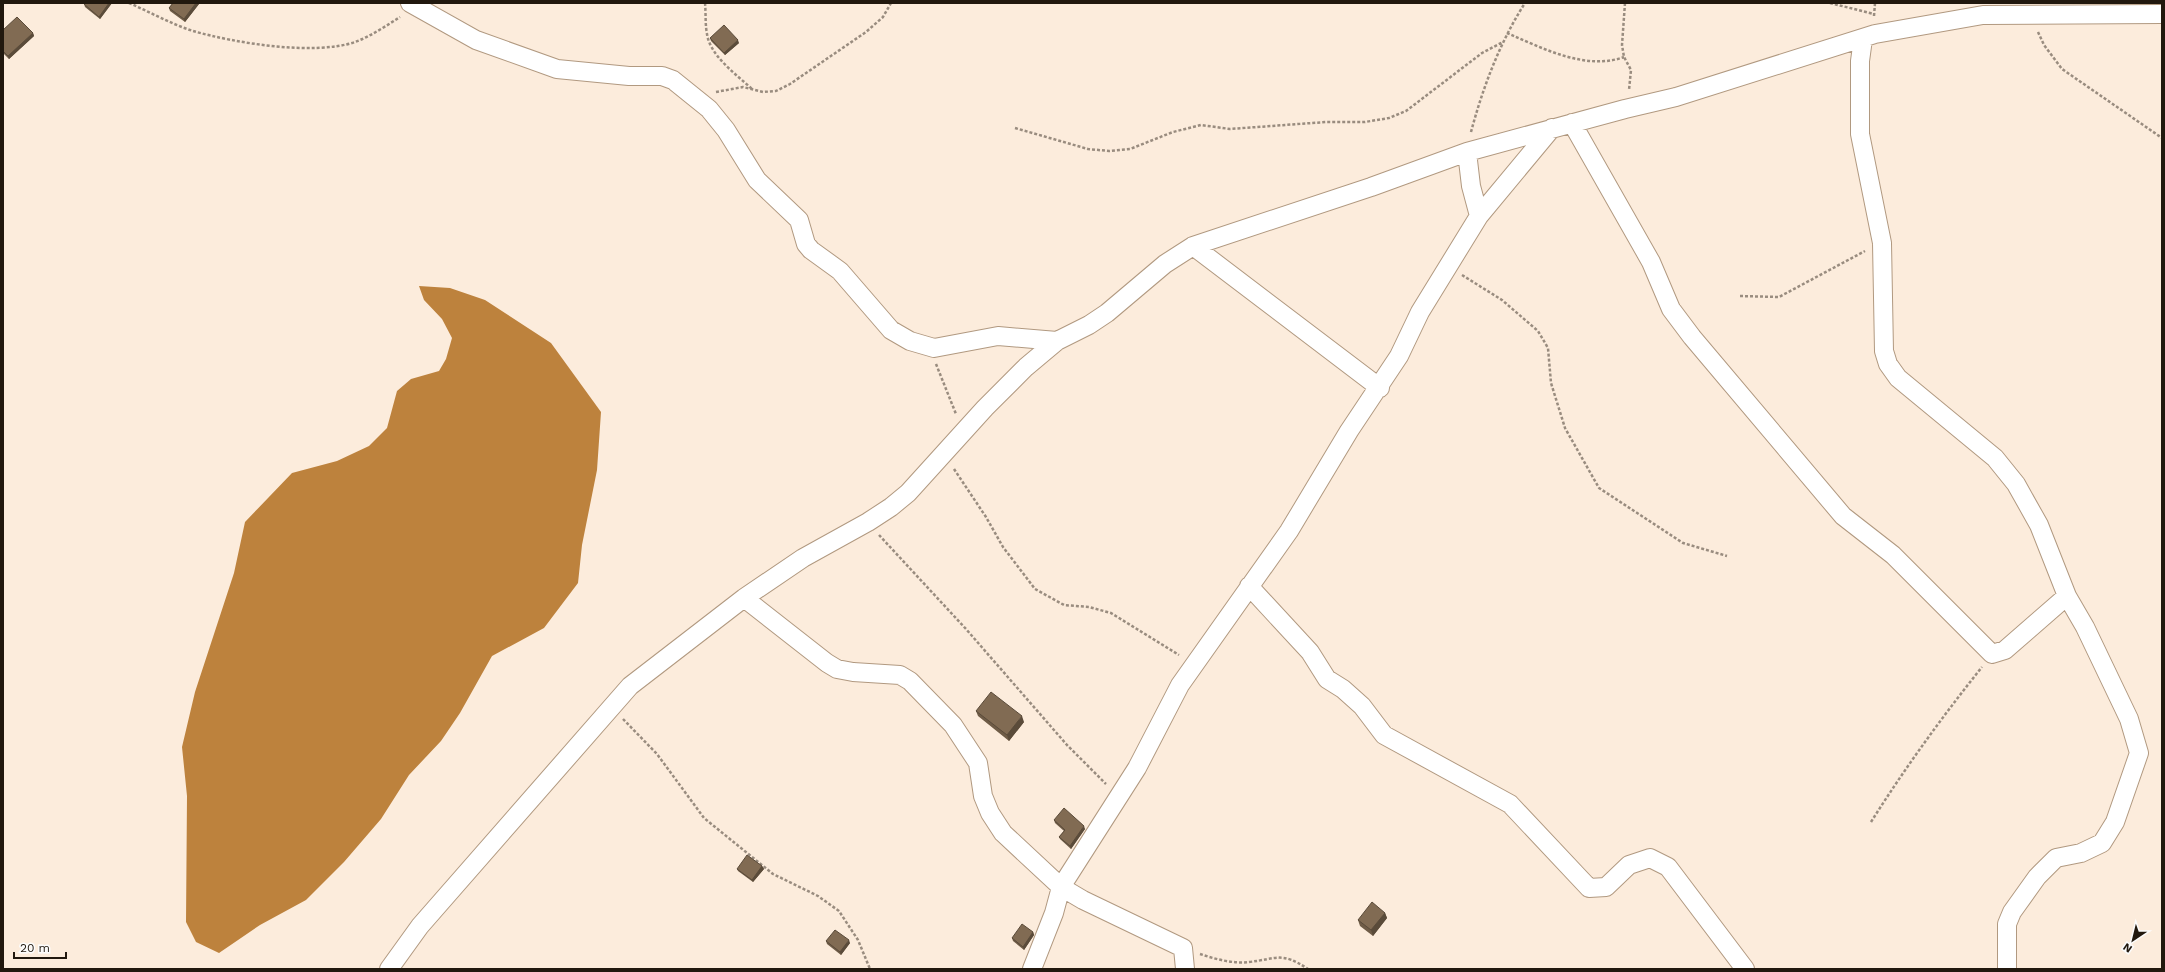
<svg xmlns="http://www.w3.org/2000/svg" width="2165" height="972" font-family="'Work Sans',sans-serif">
<rect width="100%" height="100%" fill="#fcecdc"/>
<!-- water -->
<path fill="#bd823d" d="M419,286L450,288L485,300L551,343L601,412L597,470L582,545L578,583L544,628L492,656L460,713L441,741L409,775L381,819L344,862L306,900L260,925L219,953L196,942L186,922L187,796L182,747L195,692L234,573L245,522L292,473L337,461L369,446L387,428L397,391L411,379L439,371L446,359L452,338L442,319L424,300Z"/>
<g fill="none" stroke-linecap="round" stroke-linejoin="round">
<defs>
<path id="minor" d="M410,3L476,40L557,69L629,76H662L673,80L709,109L726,130L757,180L799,220L806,244L811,250L840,271L891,330L910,341L934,348L998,336L1057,341
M1863,39L1860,61V134L1882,243L1884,351L1888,364L1898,378L1995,458L2016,484L2039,525L2067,596L2085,627L2129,719L2139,753L2115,822L2102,843L2081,853L2056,858L2037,877L2012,912L2007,924V969
M1572,123L1651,262L1671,309L1692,337L1843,516L1893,555L1992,654L2005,650L2067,596
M1467,152L1471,186L1479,216
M1193,246L1380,388
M1249,586L1310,652L1327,679L1343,689L1362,706L1384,735L1510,804L1589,888L1606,887L1629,865L1650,858L1668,867L1745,969
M744,598L827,663L837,669L853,672L900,675L910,681L953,725L978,763L983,796L990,813L1003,833L1061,887L1083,900L1183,948L1185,969
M389,969L420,926L630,686L744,598L803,558L868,522L891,507L908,493L985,408L1026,367L1057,341L1089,325L1107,313L1165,264L1193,246L1371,187L1467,152L1625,109L1676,97L1875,34L1983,15L2162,14
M1032,969L1054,913L1061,887L1137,768L1180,685L1289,531L1349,431L1399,356L1420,312L1479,216L1552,128"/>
</defs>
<!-- minor casing -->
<use href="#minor" stroke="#b19980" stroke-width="20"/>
<!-- path -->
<path stroke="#998c7f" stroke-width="2.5" stroke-dasharray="3 2" stroke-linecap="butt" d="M129,3C150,12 171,24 193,31C235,43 314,56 355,42C371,36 386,26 400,17
M705,3C706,13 705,24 707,34C710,56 737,75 752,89
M1625,3L1622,45L1624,57L1631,70L1629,90
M1830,3L1874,14
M1874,16L1875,3
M2038,32L2044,45L2062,69L2162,138
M1507,33C1542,48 1586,71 1624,57
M716,92L743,87L763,92L776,91L790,84L866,32L883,17L891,3
M1015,128L1088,149L1109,151L1130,149L1173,132L1201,125L1230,129L1326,122H1365L1389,118L1406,111L1482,53L1503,42
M1471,132C1483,87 1500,42 1525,3
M1462,275L1502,300L1538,331L1548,348L1551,383L1565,428L1599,488L1683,543L1727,556
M1740,296L1779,297L1865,251
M936,364L956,414
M954,469L986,517L1003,547L1035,589L1064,605L1089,607L1111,613L1179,655
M879,535L966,629L1067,745L1106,784
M623,719L657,754L704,818L773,874L818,896L839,911L858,940L870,969
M1871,822C1905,768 1942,717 1982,667
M1200,954C1215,959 1233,964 1249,962C1277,959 1281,951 1308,969"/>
<!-- minor -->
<use href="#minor" stroke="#fff" stroke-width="18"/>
</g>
<!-- wall -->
<path fill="#6f5c47" d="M85,3H112L100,19L85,7L84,4Z
M173,3H199V4L185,22L170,11L169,8Z
M3,30L33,33L34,36L9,59L3,53Z
M710,38L739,43L725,55L711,41Z
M976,711L1024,722L1009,741L978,716Z
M1054,820L1085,829L1071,849L1060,839L1059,837L1064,831L1055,823Z
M762,866L764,869L753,882L738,871L737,869Z
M1385,913L1387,918L1373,936L1360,926L1358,920Z
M1033,932L1034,935L1024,950L1013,941L1012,938Z
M826,941L850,943L841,955L827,944Z"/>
<!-- shaded-wall -->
<path fill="#5a4b3a" d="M109,3H112L100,19L99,17Z
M196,3H199V4L185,22L184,19Z
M33,33L34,36L9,59L8,56Z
M738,40L739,43L725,55L724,53Z
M1022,716L1024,722L1009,741L1007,735Z
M1084,826L1085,829L1071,849L1070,846Z
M762,866L764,869L753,882L752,880Z
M1385,913L1387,918L1373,936L1371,930Z
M1033,932L1034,935L1024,950L1023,947Z
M849,940L850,943L841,955L840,952Z"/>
<!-- building -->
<path fill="#816b53" stroke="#5a4b3a" d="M85,3H109L99,17L84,4Z
M173,3H196L184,19L169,8Z
M17,17L33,33L8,56L3,51V30Z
M724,25L738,40L724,53L710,38Z
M991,692L1022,716L1007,735L976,711Z
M1064,808L1084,826L1070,846L1059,837L1065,830L1054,820Z
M747,855L762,866L752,880L737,869Z
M1372,902L1385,913L1371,930L1358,920Z
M1022,924L1033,932L1023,947L1012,938Z
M835,930L849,940L840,952L826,941Z"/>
<!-- border -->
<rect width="2165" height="972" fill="none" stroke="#21180e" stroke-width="8"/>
<!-- north arrow -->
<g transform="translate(2133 940) rotate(215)" stroke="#fcfcfc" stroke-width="3" paint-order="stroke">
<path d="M0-3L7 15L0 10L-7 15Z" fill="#21180e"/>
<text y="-6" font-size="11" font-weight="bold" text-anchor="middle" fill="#21180e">N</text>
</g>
<!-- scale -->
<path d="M14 952v6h52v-6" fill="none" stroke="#21180e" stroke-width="2"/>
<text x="20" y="952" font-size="12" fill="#21180e" stroke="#fcfcfc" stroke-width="3" paint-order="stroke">20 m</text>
</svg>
